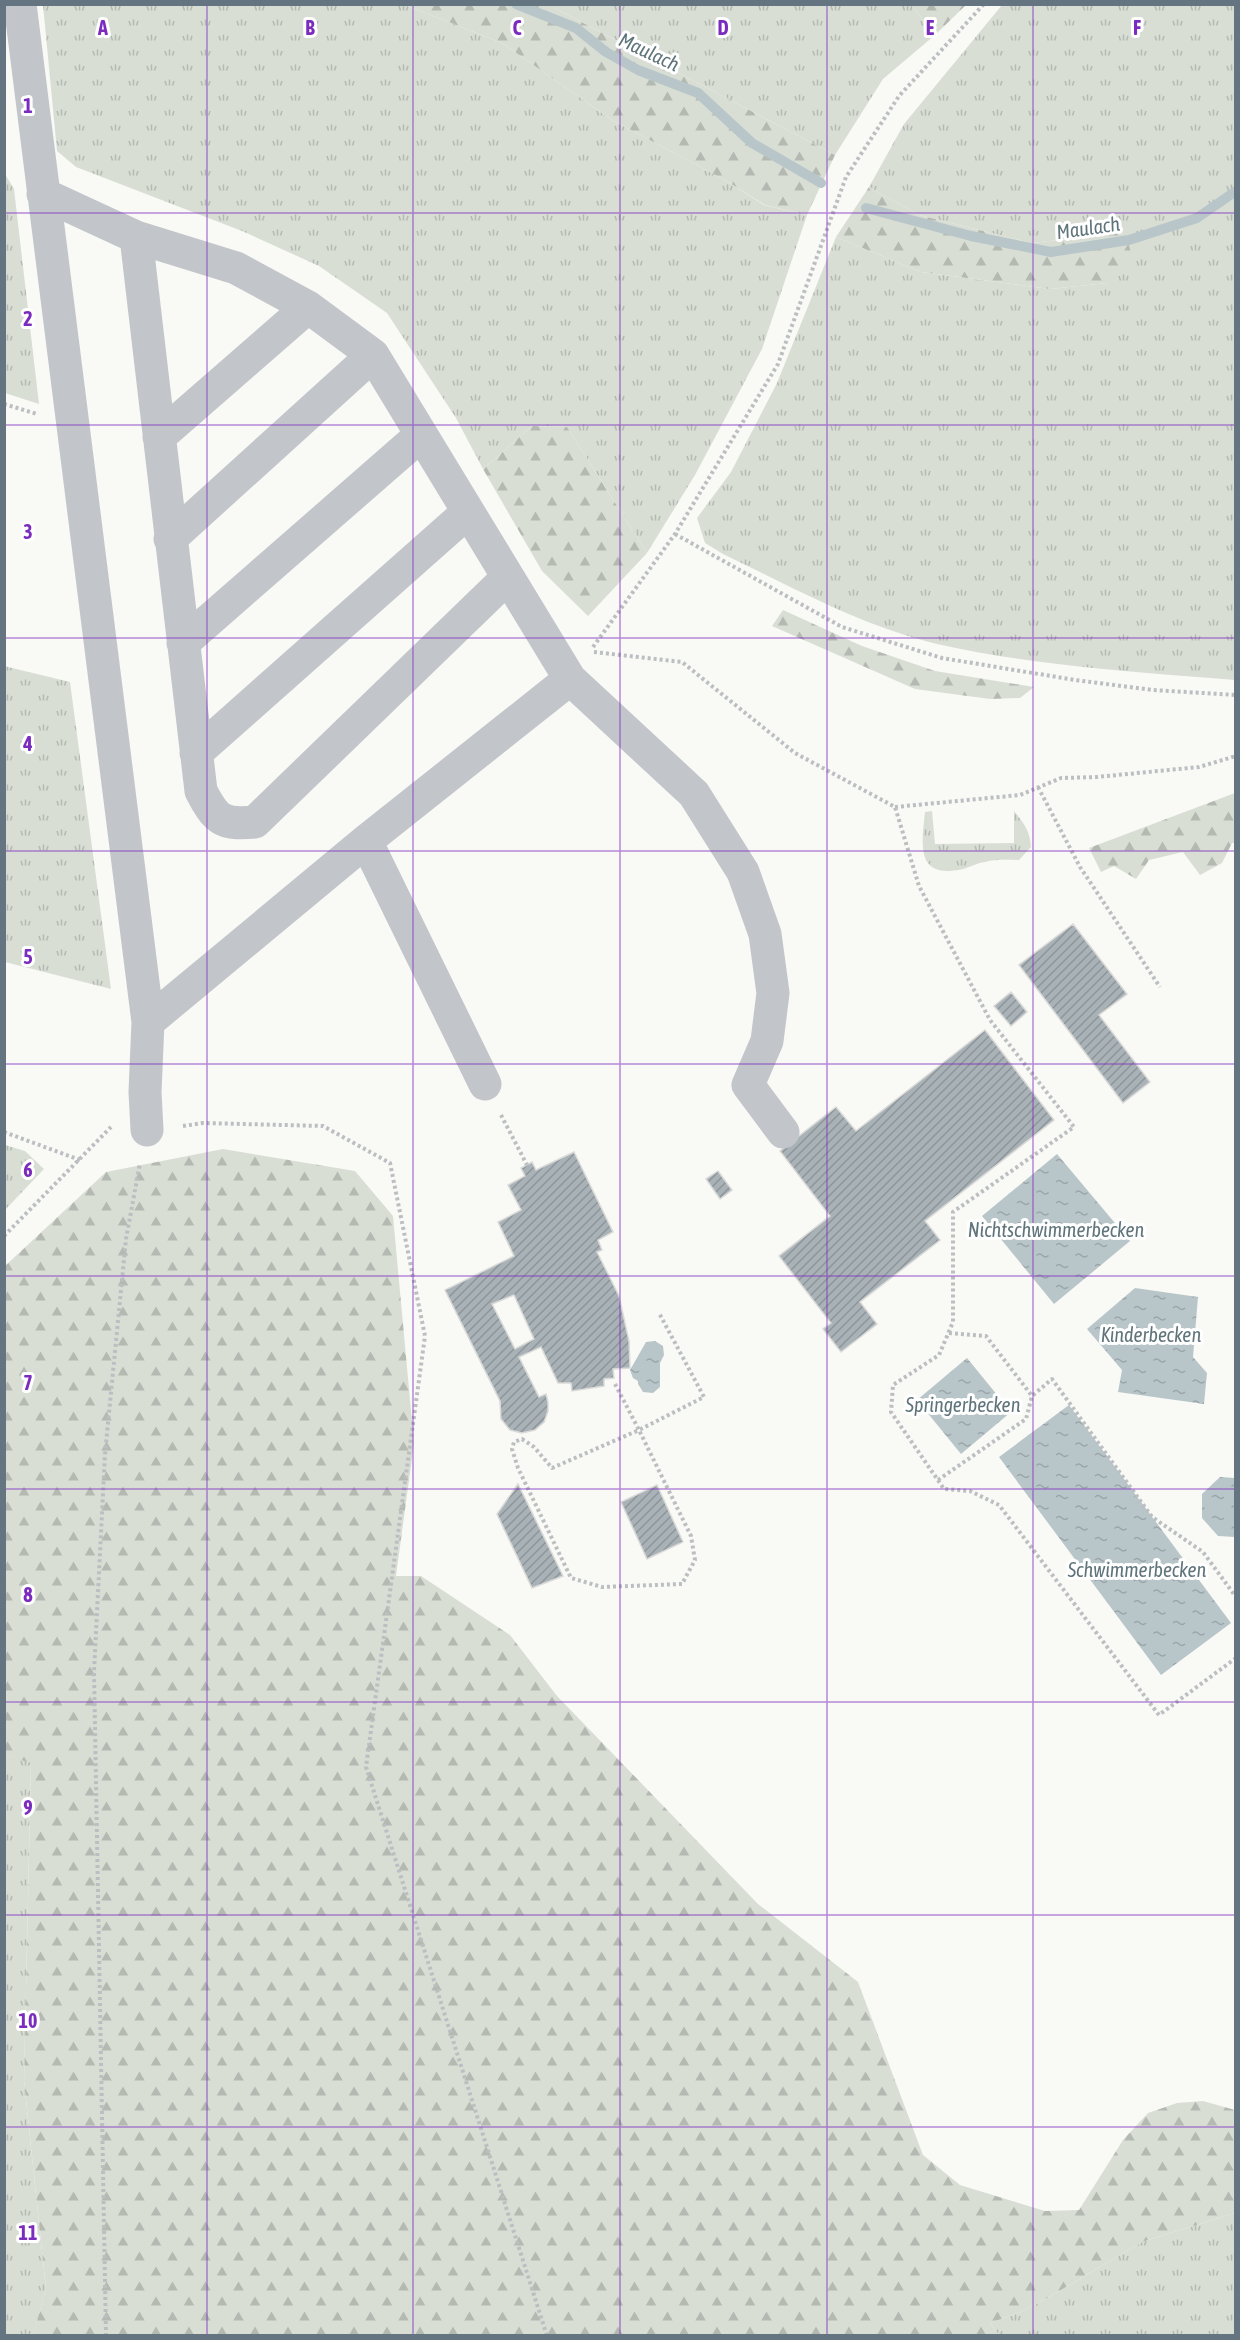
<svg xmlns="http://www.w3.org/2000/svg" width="1240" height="2340" font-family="'Asap Condensed',sans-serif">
<defs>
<pattern id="grass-tufts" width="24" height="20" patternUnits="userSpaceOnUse" patternTransform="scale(1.5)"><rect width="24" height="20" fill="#d9ded5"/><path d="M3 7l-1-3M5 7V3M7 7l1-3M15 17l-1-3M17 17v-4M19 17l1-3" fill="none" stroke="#b4b9b2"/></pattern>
<pattern id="forest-firs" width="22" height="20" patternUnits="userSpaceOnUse" patternTransform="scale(1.5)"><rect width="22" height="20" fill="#d9ded5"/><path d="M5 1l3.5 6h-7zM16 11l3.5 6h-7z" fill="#b4b9b2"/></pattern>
<pattern id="water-ripples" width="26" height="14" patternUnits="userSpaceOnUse" patternTransform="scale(1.5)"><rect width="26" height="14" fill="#b9c6c9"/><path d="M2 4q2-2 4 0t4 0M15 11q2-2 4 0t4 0" fill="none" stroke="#9aa5a9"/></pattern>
<pattern id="building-hatch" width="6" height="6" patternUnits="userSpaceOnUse" patternTransform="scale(1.5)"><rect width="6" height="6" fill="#a9b2b7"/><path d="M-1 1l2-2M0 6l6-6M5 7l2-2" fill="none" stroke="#8d959a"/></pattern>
</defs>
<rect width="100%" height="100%" fill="#f9f9f6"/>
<!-- grass -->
<path fill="url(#grass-tufts)" d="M43,5H405L502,43L612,120L725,180L764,205L807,215L762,349L695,475L647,553L567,427L532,426L483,469L456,418L387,313L319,266L242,231L76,167L57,151Z
M549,5H911L935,35L883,79L835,155Z
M1002,5H1235V680C1135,672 1035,666 937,644C861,626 792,587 723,554L705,543L697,518L731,472L777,383L836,237L921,272L1050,289L1107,283L1125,233L1031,243L919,215L869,187L904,124Z
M5,174L14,189L39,404L5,393Z
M4,666L70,682L111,989L5,962Z
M932,811L935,844L1014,843V811C1024,823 1030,831 1031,847L1019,860C1008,860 996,859 985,862C976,863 967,869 958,870C915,877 922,842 925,812Z
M5,1145L25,1151L44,1169L5,1210Z
M4,1755L31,1762L24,2081L46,2289L33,2336L4,2335Z
M1235,2213V2335H999L990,2323L1021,2312L1044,2300L1142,2242Z"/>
<!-- forest -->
<path fill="url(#forest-firs)" d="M405,5H549L835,155L807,215L765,205L725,180L612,120L502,43Z
M911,5H966L935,35Z
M869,187L919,215L1031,243L1125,233L1134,262L1107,283L1050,289L921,272L836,237Z
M532,426L567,427L647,553L588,616L542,571L483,469Z
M783,610L862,646L935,671L1034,687L1020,698L990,699L915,689L772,626Z
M1235,793V843H1232L1222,863L1200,875L1183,852L1149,860L1136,879L1114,866L1101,872L1089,848Z
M223,1149L355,1171L393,1216L414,1443L396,1576H421L510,1635L557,1696L758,1904L858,1982L923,2155L960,2185L1045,2211L1079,2210L1123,2140L1148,2113L1177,2103L1203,2101L1235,2110V2213L1142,2242L1044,2300L1021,2312L990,2323L999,2335H33L46,2289L24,2081L31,1763L4,1755L5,1266L106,1172Z"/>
<!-- water -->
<path fill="url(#water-ripples)" d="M1057,1154L1130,1241L1054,1304L982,1216Z
M1135,1288L1198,1297L1193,1357L1207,1373L1204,1404L1118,1392L1122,1370L1087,1329Z
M655,1341L663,1346L664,1355L660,1363V1387L653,1393L643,1392L638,1384V1381L633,1378L630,1370L646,1342Z
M967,1358L1011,1412L961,1454L917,1400Z
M1069,1405L1231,1623L1161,1675L999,1457Z
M1220,1477L1235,1478V1537L1218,1536L1202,1518V1494Z"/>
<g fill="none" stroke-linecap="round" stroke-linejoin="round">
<!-- stream -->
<path stroke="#b9c6c9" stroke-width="10" d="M516,4L576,28L606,52L638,70L698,93L752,143L821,183
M866,208L971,236L1051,252L1129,240L1197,218L1236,191"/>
</g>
<!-- building -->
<path fill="url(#building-hatch)" stroke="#dadad8" stroke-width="1.5" fill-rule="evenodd" d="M1073,924L1127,994L1099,1015L1150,1082L1123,1103L1019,965Z
M1011,992L1027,1012L1011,1026L994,1006Z
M985,1030L1054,1120L925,1221L940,1240L860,1302L877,1324L841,1352L823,1329L831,1323L779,1256L830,1216L780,1151L836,1107L856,1131Z
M574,1152L613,1232L598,1240L602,1250L597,1252L619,1296L629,1341L630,1368L613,1369L614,1378L604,1379V1386L572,1391L571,1383H558L541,1347L519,1357L539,1397L546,1394L548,1402V1411L544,1422L535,1430L522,1433L510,1430L501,1419L500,1401L445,1290L514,1256L498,1222L521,1210L508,1185L525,1176L521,1168L532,1162L536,1170ZM514,1295L534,1339L515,1349L492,1304Z
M718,1171L732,1190L720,1199L706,1179Z
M518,1484L563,1576L532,1588L497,1514Z
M657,1485L683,1542L647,1559L621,1502Z"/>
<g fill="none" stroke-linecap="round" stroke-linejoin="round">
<!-- path -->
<path stroke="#bcbfc1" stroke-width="4" stroke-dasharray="3 3" stroke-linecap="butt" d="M4,404L37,414
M675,534L842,627L942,658L1075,680L1153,690L1236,695
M593,647L675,534L778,364L846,177L899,96L984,4
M594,652L682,662L795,753L895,807L919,886L990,1020L1074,1127L953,1212V1322L939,1355L893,1385L891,1412L944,1489L970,1491L999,1505L1159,1715L1236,1658
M1038,787L1080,867L1160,987
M895,807L1020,795L1061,778L1097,777L1199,767L1236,756
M501,1115L527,1165
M183,1126L203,1123L323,1126L390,1163L425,1336L366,1767L547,2336
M4,1132L80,1160
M4,1236L111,1127
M949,1333L986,1336L1032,1396L1052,1379L1152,1517L1203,1552L1236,1597
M615,1384L639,1430L552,1468L534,1447L522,1439L514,1442L512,1449L518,1468L571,1578L602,1587L682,1584L695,1560L691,1536L639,1430L704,1397L659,1313
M938,1480L1026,1419L1032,1396
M106,2336L94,1672L105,1454L126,1239L140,1163"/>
<!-- minor -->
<path stroke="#c2c6ca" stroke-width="33" d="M20,4L148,1022L145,1092L147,1130
M43,194L136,237L236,268L308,307L373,355L570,679L694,794L743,872L765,934L773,993L767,1041L748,1085L783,1132
M136,237L201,791C216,820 222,825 255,822L508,577
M159,437L308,307
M170,539L373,355
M183,643L421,435
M196,753L468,512
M366,841L485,1084
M148,1022L366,841L570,679"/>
</g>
<!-- grid -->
<path fill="none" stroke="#7b2cbf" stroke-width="1.5" stroke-opacity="0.55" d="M207,4V2336M413,4V2336M620,4V2336M827,4V2336M1033,4V2336M4,213H1236M4,425H1236M4,638H1236M4,851H1236M4,1064H1236M4,1276H1236M4,1489H1236M4,1702H1236M4,1915H1236M4,2127H1236"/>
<g text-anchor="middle" stroke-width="6" stroke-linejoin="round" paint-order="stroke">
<!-- water labels -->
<g font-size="20" font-style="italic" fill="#5f747b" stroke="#fff">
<text transform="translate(649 52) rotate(25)" y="7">Maulach</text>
<text transform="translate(1088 228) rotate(-8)" y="7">Maulach</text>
<text x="1056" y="1237">Nichtschwimmerbecken</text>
<text x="1151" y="1342">Kinderbecken</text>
<text x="963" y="1412">Springerbecken</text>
<text x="1137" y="1577">Schwimmerbecken</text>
</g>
</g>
<g font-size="20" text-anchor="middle" font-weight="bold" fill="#7b2cbf" stroke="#fff" stroke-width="6" stroke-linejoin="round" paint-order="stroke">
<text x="103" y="35">A</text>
<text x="310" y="35">B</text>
<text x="517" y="35">C</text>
<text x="723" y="35">D</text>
<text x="930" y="35">E</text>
<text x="1137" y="35">F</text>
<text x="28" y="113">1</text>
<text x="28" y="326">2</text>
<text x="28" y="539">3</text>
<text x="28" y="751">4</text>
<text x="28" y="964">5</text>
<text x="28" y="1177">6</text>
<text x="28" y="1390">7</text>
<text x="28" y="1602">8</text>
<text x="28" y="1815">9</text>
<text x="28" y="2028">10</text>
<text x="28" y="2240">11</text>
</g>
<!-- border -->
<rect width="1240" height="2340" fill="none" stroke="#647581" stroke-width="12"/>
</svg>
